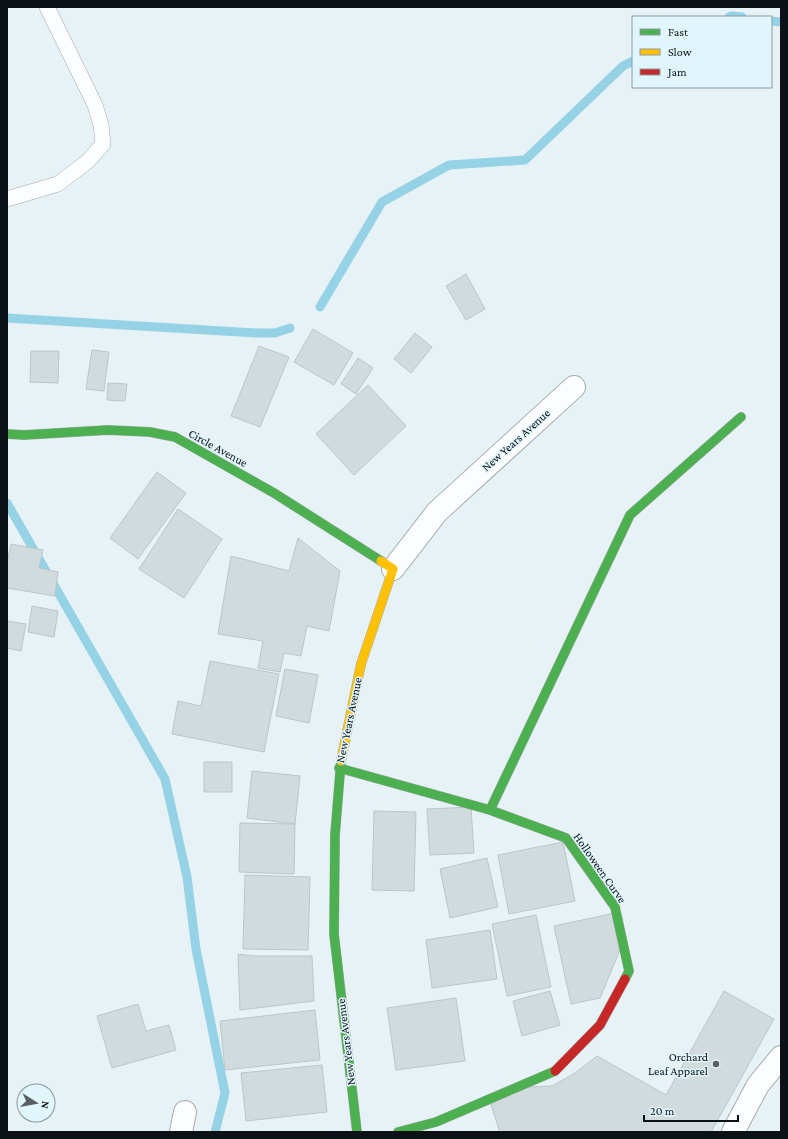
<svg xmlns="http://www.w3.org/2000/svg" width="788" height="1139" font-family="'Crimson Pro',serif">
<rect width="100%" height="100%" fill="#e7f2f6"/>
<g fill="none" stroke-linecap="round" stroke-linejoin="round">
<!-- stream -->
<path stroke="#95d2e6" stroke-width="9" d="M729,17L732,16L742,17
M771,21L781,22
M320,307L382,202L449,165L525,160L623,66L633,61
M7,318L257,333H275L290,328
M7,503L165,779L187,877L196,949L225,1093L215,1132"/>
</g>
<!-- building -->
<path fill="#d1dadd" stroke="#bcc5c8" d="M466,274L485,309L466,320L446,286Z
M313,329L353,353L334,385L294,362Z
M415,333L432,347L411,373L394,359Z
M259,346L289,357L260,427L231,416Z
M92,350L109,352L104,391L86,389Z
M31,351H59L58,383L30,382Z
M358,358L373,368L356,394L341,384Z
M108,383L127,384L125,401L107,400Z
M368,385L406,426L354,475L316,434Z
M157,472L186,493L138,559L110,538Z
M178,509L222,539L184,598L139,569Z
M298,538L340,571L329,631L307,626L301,656L284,653L280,672L258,668L263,641L218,634L231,556L289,571Z
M11,544L43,550L39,568L58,572L55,596L7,588V563Z
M32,606L58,611L54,637L28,632Z
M7,621L26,624L21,651L7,648Z
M210,661L279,674L264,752L172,734L178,701L201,706Z
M285,669L318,675L309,723L276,716Z
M204,762H232V792H204Z
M252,771L300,776L295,824L247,818Z
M471,807L474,853L430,855L427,809Z
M374,811L416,812L414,891L372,890Z
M240,823L295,824L294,874L239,872Z
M563,842L575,901L509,914L498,855Z
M487,858L498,907L450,918L440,869Z
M245,875L310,877L308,950L243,949Z
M615,913L622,945L600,998L571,1004L554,926Z
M536,915L551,987L507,996L492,924Z
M490,930L497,979L432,988L426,940Z
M238,954L254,956H312L314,1001L240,1010Z
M550,991L560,1025L522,1036L513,1001Z
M724,991L774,1019L711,1132H500L490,1102L527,1087L552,1086L575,1073L597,1056L666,1095Z
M456,998L465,1061L396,1070L387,1008Z
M138,1004L146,1031L169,1025L176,1050L112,1068L97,1016Z
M315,1010L320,1060L225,1070L220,1021Z
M322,1065L327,1112L246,1121L241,1073Z"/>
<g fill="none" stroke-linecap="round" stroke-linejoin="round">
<defs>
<path id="lane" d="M7,199L58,184L88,161L103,144L101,125L95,105L47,7"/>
<path id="street" d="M393,569L437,512L574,387
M181,1132L185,1112
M733,1132L758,1085L781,1057"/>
<path id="fast" d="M7,434L24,435L108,430L150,432L175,437L274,493L381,561
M341,761L335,835L334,934L357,1132
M339,768L490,810L566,838L615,907L629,971L625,979
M490,810L630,515L741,417
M398,1132L436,1122L555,1071"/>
<path id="slow" d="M341,761L361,664L393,569L381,561"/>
<path id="jam" d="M555,1071L600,1025L625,979"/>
</defs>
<!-- lane casing -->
<use href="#lane" stroke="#a3abae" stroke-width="16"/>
<!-- street casing -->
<use href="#street" stroke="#a3abae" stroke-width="24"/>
<!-- fast casing -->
<use href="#fast" stroke="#a3abae" stroke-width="10"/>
<!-- slow casing -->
<use href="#slow" stroke="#a3abae" stroke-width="10"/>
<!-- jam casing -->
<use href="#jam" stroke="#a3abae" stroke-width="10"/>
<!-- lane -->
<use href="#lane" stroke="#fbfdfe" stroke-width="15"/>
<!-- street -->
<use href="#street" stroke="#fbfdfe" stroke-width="22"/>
<!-- fast -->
<use href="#fast" stroke="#4caf50" stroke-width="9"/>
<!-- slow -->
<use href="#slow" stroke="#ffc107" stroke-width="9"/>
<!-- jam -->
<use href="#jam" stroke="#c62828" stroke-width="9"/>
</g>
<!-- markers -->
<circle fill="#586063" stroke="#e1f5fc" stroke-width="1.5" cx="716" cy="1064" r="4"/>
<g text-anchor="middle" stroke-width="3" stroke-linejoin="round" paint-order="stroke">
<!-- street labels -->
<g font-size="12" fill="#0b1114" stroke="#e1f5fc">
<text transform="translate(516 440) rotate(-42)" y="4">New Years Avenue</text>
<text transform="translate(218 448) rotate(29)" y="4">Circle Avenue</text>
<text transform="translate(349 720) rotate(-78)" y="4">New Years Avenue</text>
<text transform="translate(600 868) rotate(55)" y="4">Holloween Curve</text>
<text transform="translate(346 1042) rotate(-97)" y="4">New Years Avenue</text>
</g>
<!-- poi labels -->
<g font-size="12" fill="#0b1114" stroke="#e1f5fc" text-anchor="end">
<text x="708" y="1061">Orchard<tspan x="708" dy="14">Leaf Apparel</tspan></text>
</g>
</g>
<!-- border -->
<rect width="788" height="1139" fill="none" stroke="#0b1114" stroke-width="16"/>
<!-- legend -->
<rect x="632" y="16" width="140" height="72" fill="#e1f5fc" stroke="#8b9a9f"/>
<rect x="640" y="29" width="20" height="6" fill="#4caf50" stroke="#8b9a9f"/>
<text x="668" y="36" font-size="12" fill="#0b1114">Fast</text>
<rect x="640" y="49" width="20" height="6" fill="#ffc107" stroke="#8b9a9f"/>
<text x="668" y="56" font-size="12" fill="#0b1114">Slow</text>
<rect x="640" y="69" width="20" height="6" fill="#c62828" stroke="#8b9a9f"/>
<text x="668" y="76" font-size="12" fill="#0b1114">Jam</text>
<!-- north arrow -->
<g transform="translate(36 1103) rotate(101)"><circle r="19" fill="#e1f5fc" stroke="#8b9a9f"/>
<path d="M0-3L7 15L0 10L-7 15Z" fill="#586063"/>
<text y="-6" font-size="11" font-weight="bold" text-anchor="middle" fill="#0b1114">N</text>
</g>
<!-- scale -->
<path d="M644 1115v6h94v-6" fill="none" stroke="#0b1114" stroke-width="2"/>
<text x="650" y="1115" font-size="12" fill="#0b1114" stroke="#e1f5fc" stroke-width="3" paint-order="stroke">20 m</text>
</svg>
